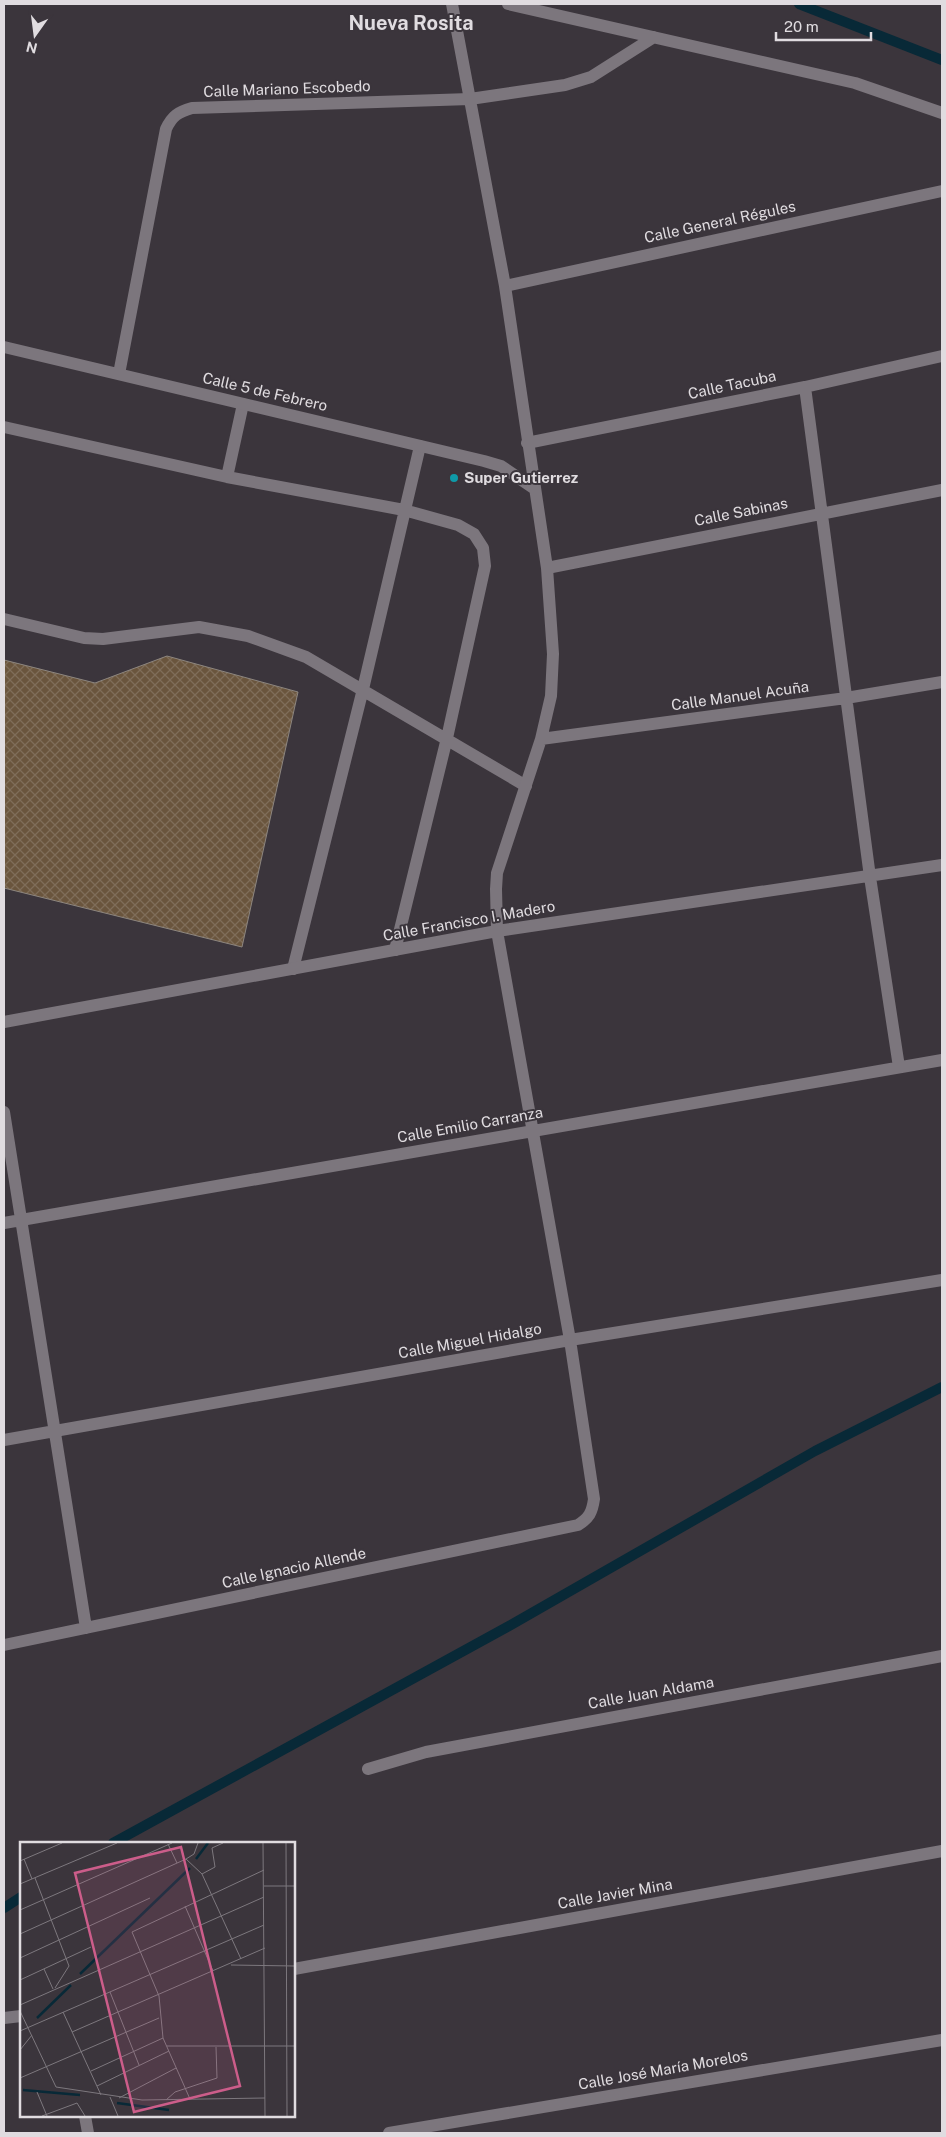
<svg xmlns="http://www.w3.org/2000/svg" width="946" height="2137" font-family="'Public Sans',sans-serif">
<defs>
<pattern id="building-cross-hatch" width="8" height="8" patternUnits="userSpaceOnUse" patternTransform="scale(1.25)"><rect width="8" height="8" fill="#6a553d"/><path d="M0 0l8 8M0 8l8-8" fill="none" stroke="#7f6d59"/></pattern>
</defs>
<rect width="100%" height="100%" fill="#3b353c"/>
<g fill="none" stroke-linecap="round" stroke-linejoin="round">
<!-- stream -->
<path stroke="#082937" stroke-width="10" d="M799,4L942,60
M113,1843L509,1626L815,1451L942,1387
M4,1908L21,1897"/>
</g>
<!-- building -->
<path fill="url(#building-cross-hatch)" stroke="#8d867f" d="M167,656L298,692L242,947L4,888V660L95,683Z"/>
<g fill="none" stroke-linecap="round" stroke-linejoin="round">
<!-- service -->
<path stroke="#7c767d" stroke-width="12" d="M4,427L227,477L404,510L458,525L474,534L483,548L485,566L447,738L395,950
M227,477L243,404
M4,619L84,638L103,639L199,627L248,636L306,657L526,786
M293,969L363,689L420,446"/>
<!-- minor -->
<path stroke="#7c767d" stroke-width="12" d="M508,4L855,83L942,113
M505,286L942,191
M4,347L484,461L501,466L535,489
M119,374L166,129C172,116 178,112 192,108L470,99L565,85L591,77L654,37
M805,387L870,877L899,1067
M527,443L805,387L942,356
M547,568L942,490
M541,739L846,698L942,682
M4,1022L497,931L942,865
M4,1112L86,1628
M4,1223L942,1060
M4,1440L570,1340L942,1280
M4,1645L578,1525C589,1518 592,1513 594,1499L570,1340L497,931L496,889L497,873L541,739L551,696L553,654L547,568L505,286L452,4
M368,1769L426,1752L942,1656
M294,1969L942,1851
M4,2018L21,2016
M85,2116L88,2133
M389,2133L942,2040"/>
</g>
<!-- markers -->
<circle fill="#0f9aa8" stroke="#3b353c" stroke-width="2" cx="454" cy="478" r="5"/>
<g text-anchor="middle" stroke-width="4" stroke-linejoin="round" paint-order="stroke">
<!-- street labels -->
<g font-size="15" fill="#e0dce0" stroke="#3b353c">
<text transform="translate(287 89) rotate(-2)" y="5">Calle Mariano Escobedo</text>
<text transform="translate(720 222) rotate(-12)" y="5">Calle General Régules</text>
<text transform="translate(732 385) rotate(-12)" y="5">Calle Tacuba</text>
<text transform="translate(265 392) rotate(13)" y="5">Calle 5 de Febrero</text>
<text transform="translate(741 512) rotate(-11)" y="5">Calle Sabinas</text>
<text transform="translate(740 696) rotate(-8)" y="5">Calle Manuel Acuña</text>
<text transform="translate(469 921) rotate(-10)" y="5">Calle Francisco I. Madero</text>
<text transform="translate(470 1125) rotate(-10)" y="5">Calle Emilio Carranza</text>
<text transform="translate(470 1341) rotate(-10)" y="5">Calle Miguel Hidalgo</text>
<text transform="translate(294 1568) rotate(-12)" y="5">Calle Ignacio Allende</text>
<text transform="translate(651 1693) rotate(-10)" y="5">Calle Juan Aldama</text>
<text transform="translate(615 1894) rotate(-10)" y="5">Calle Javier Mina</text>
<text transform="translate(663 2070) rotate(-10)" y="5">Calle José María Morelos</text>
</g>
<!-- poi labels -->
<g font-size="15" font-weight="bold" fill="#e0dce0" stroke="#3b353c" text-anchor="start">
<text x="464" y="483">Super Gutierrez</text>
</g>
<!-- district labels -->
<g font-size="20" font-weight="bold" fill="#e0dce0" stroke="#3b353c">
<text x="411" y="30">Nueva Rosita</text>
</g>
</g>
<!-- overview -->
<g transform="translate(20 1842)">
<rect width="275" height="275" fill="#3b353c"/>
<path fill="none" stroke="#082937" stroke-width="2.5" d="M176,17L188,1M60,132L170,26M17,176L51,143M3,248L60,253M97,261L149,268"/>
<path fill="none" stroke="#7d787e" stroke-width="1" d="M243,1L245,274M266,1L267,274M148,2L157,21M4,17L12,37M166,17L182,32L221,117M0,19L42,1M182,32L195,25L192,6L203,1M15,36L49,124L35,146M0,42L97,1M244,44H275M165,64L193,129M0,68L152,1M0,92L166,17L174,12L178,1M0,116L130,56M211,123L275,124M24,127L33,147M0,138L71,105M90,150L119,223M0,163L244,55M0,169L36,245L122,258L245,256M43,170L81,253M0,189L244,83M52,190L245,106M147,204H275M0,208L12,193M71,229L143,196M0,236L139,176M77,244L149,209M17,250L27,274M90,255L98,274M99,256L156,226M170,257L143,196L139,154L112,90L244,28M146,258L155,250L197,236L196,205M22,274L57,261L65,274"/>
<path fill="#cc5d8a" fill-opacity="0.15" stroke="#cc5d8a" stroke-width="2.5" d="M161,5L220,244L114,270L55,31Z"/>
<rect width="275" height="275" fill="none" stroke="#e0dce0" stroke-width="2.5"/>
</g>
<!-- border -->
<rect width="946" height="2137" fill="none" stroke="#e0dce0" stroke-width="10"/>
<!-- north arrow -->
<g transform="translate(35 35) rotate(194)" stroke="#3b353c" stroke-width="4" paint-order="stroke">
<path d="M0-4L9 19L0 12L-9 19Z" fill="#e0dce0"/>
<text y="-8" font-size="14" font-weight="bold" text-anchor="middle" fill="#e0dce0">N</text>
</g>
<!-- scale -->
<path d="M776 32v8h95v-8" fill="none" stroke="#e0dce0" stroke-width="2.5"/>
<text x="784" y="32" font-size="15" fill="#e0dce0" stroke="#3b353c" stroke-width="4" paint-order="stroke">20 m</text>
</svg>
